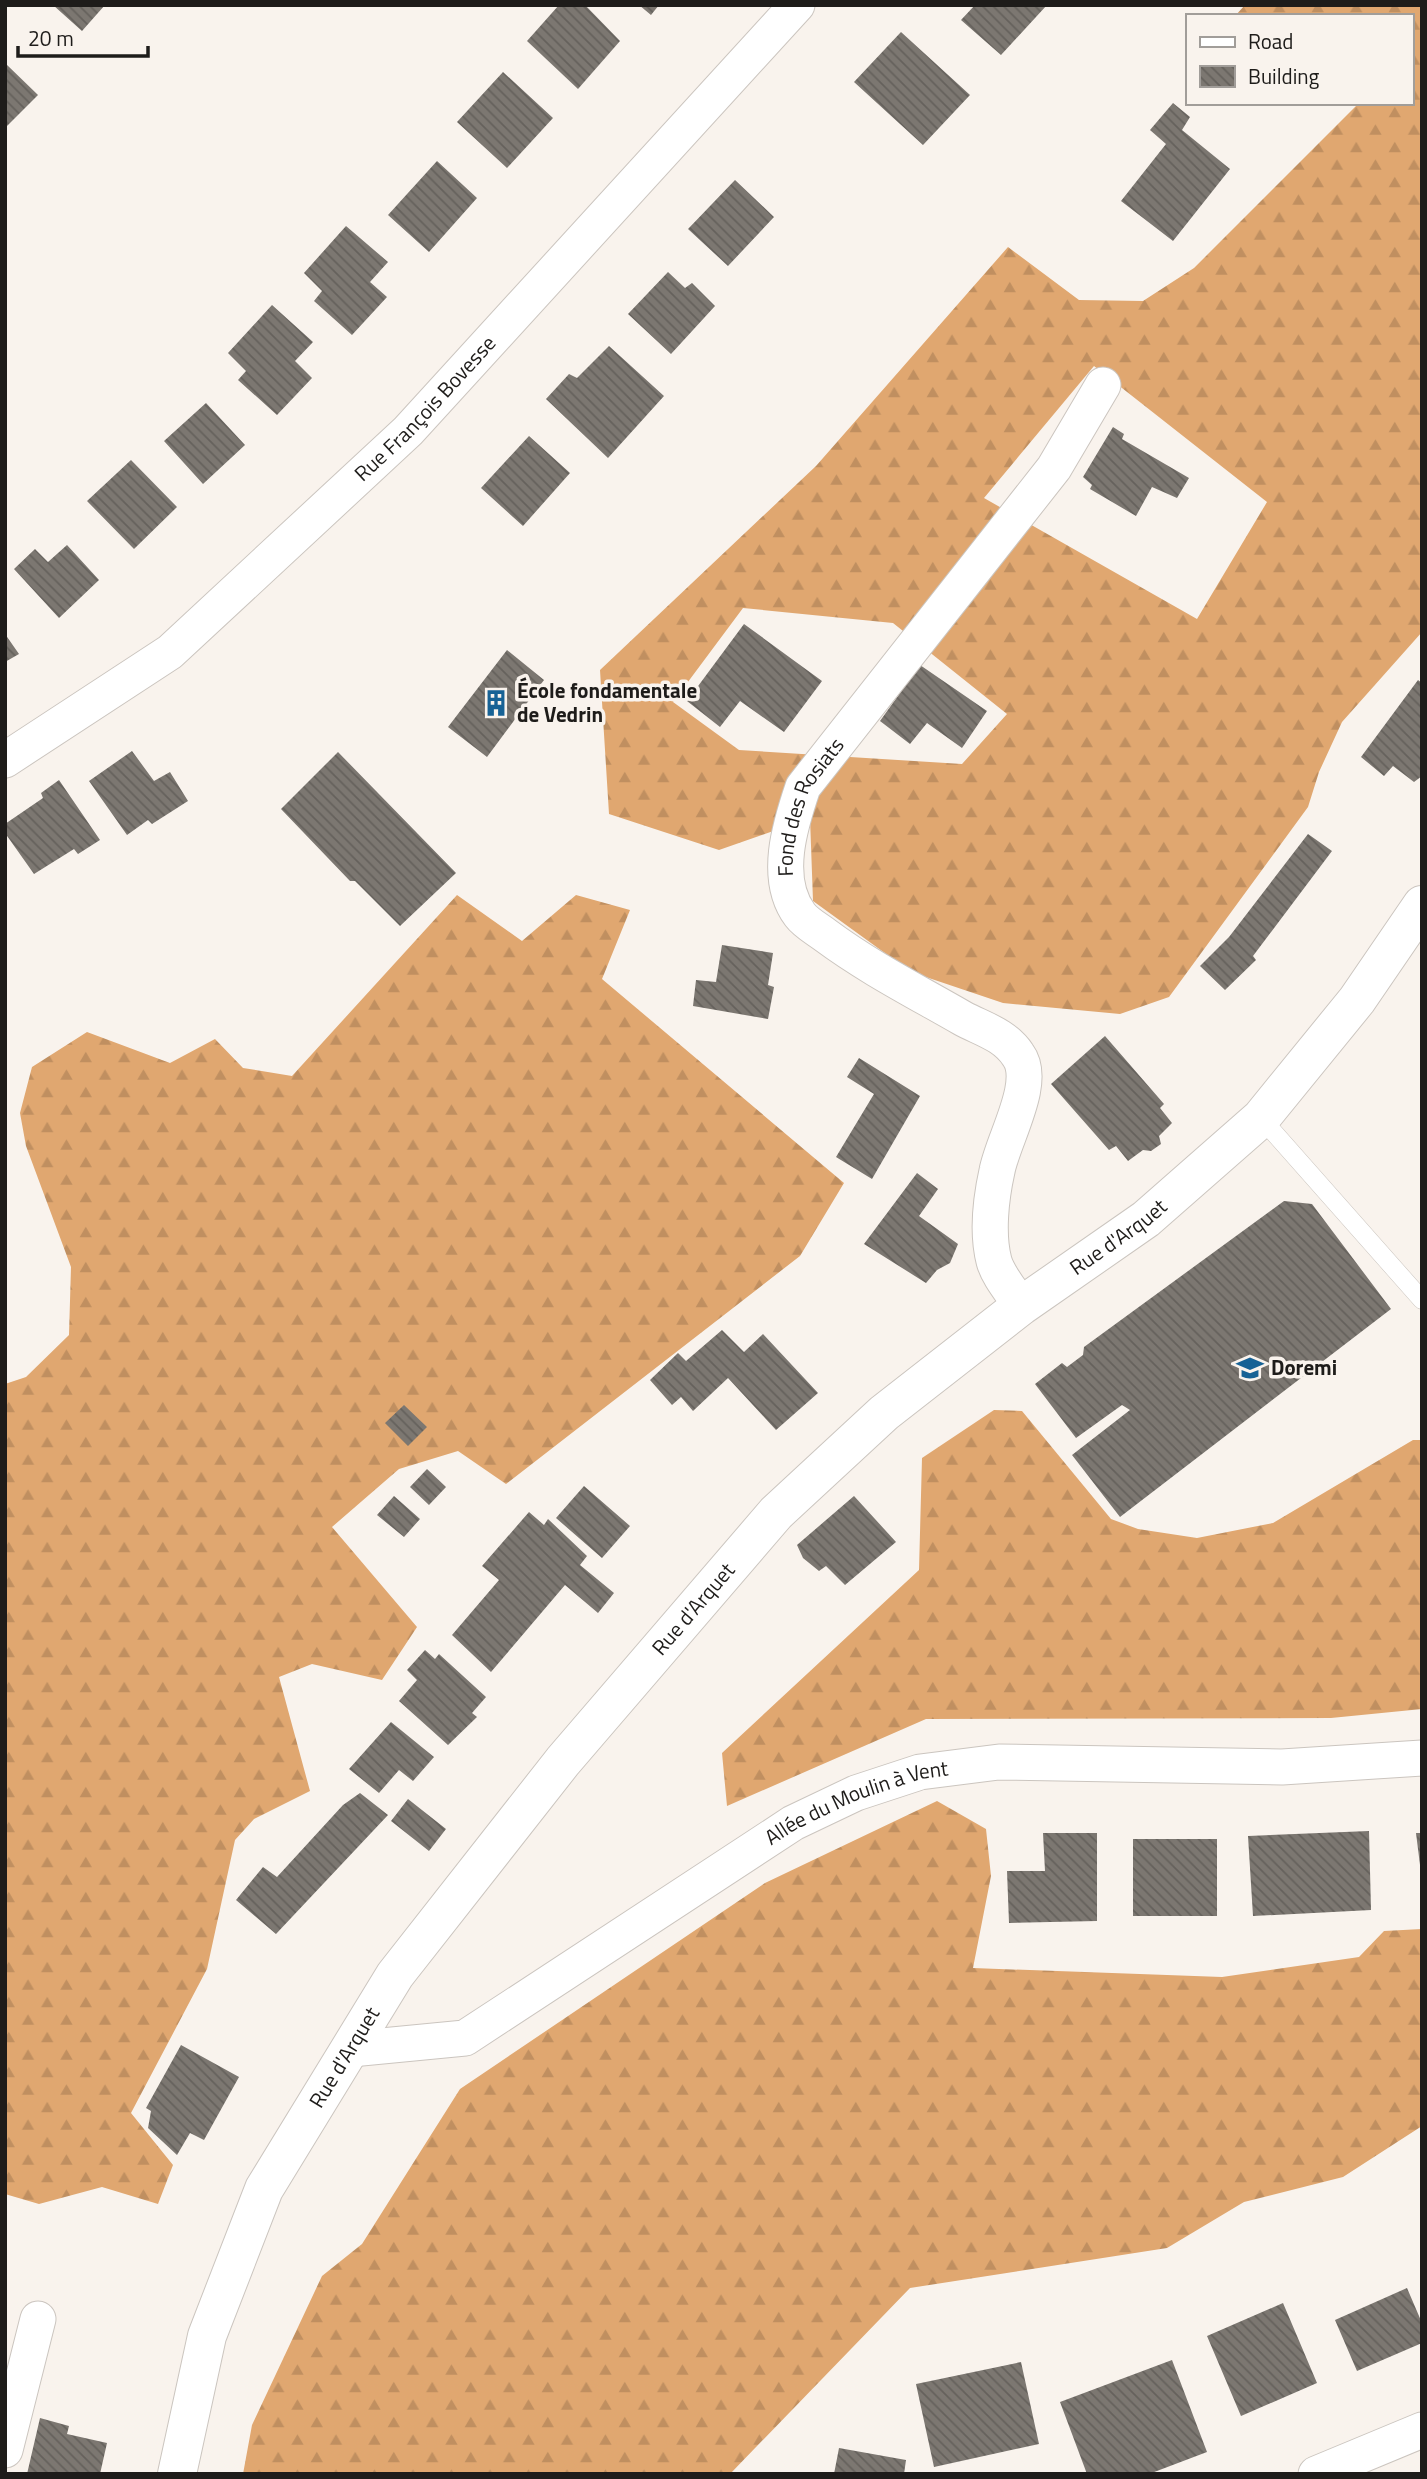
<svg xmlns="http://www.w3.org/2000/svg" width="1427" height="2479" font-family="'Titillium Web',sans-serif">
<defs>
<pattern id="forest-firs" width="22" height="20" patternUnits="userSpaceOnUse" patternTransform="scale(1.75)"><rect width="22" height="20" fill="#e0a770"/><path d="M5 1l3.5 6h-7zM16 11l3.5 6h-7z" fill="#c08f60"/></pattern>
<pattern id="building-back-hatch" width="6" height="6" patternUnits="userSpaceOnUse" patternTransform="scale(1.75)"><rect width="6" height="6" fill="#7c7771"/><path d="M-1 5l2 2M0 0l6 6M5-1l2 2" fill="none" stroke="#65615c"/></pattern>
</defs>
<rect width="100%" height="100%" fill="#f9f3ed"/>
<!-- forest -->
<path fill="url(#forest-firs)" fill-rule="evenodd" d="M1245,5H1422V632L1342,722L1319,772L1308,807L1169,997L1120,1014L1003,1003L911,972L813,901L810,818L719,850L609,814L600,670L816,466L1008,247L1079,300L1143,301L1194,268L1359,103H1411V16H1235ZM1094,366L1267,502L1197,619L984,498ZM743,608L893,623L1007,714L962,764L739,750L673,702Z
M457,895L522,941L576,895L630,910L602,979L844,1183L800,1256L506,1484L458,1451L399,1469L332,1527L417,1627L382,1680L312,1664L279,1677L310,1791L254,1819L235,1840L207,1969L131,2113L173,2165L158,2204L102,2187L39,2204L5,2194V1384L26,1377L69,1335L71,1267L26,1146L20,1113L32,1067L87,1032L170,1063L215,1039L243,1068L292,1076Z
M994,1410L1022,1411L1111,1519L1138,1529L1197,1538L1273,1523L1413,1440H1422V1709L1331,1718L926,1719L727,1806L722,1753L919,1570L922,1458Z
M937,1801L986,1829L991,1876L973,1968L1222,1977L1359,1957L1384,1931L1422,1929V2126L1343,2177L1244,2202L1167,2248L910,2288L730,2474H243L252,2425L322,2276L362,2244L460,2089L765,1883Z"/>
<!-- building -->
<path fill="url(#building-back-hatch)" d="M53,5H105L82,31Z
M559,5H585L620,41L578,89L527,41Z
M639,5H659L651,15Z
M975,5H1047L1001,55L961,20Z
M901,32L970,95L923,145L854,82Z
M5,63L38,95L5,128Z
M503,72L553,118L507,168L457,122Z
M1173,103L1190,117L1182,130L1230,169L1173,241L1121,201L1166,144L1150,130Z
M437,161L477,198L429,252L388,215Z
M735,180L774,217L728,266L688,229Z
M346,226L388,262L370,282L387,297L352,335L314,301L322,291L304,273Z
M668,272L685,288L692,283L715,306L671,354L628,314Z
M272,305L313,342L295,361L312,378L277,415L238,380L246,371L228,353Z
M609,346L664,396L608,458L546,399L569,374L577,378Z
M206,403L245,445L203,484L164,441Z
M1113,427L1124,434L1122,439L1189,478L1177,498L1152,487L1136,516L1090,489L1092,485L1083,477Z
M529,436L570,473L523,526L481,488Z
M131,460L177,507L134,549L87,501Z
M67,545L99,580L59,618L14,569L35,549L48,562Z
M744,624L822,681L784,732L740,701L720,727L687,701Z
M5,634L19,654L5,662Z
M507,650L544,680L487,757L448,727Z
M920,665L987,711L962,748L927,723L910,744L880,721Z
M1418,680L1422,683V776L1414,782L1393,766L1384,776L1361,757Z
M132,751L154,781L170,772L188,801L152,824L148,820L127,835L89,781Z
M338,752L456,873L400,926L355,881H350L281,809Z
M59,780L100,840L78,854L74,849L34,874L5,833V824L43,798L41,793Z
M1308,834L1332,851L1253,956L1256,960L1225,990L1200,966L1229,937Z
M722,945L773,953L768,985L774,987L768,1019L693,1006L696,980L716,982Z
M1105,1036L1164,1104L1160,1108L1172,1123L1159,1136L1161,1144L1151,1151L1143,1150L1128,1161L1116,1146L1109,1150L1051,1084Z
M859,1058L920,1096L872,1179L836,1157L874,1094L847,1077Z
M917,1173L938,1189L919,1216L958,1244L950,1263L937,1270L926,1283L864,1244Z
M1284,1201L1312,1204L1391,1309L1120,1517L1072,1455L1130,1410L1122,1405L1076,1438L1035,1384L1062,1363L1067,1367L1083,1355L1084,1347Z
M722,1330L744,1352L763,1334L818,1393L776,1430L728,1378L693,1411L681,1397L672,1405L650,1380L678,1353L686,1361Z
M404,1405L427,1427L408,1446L385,1423Z
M427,1469L446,1487L429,1505L410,1487Z
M584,1486L630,1526L602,1558L556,1518Z
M394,1496L420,1519L404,1537L377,1515Z
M854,1496L896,1542L845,1585L826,1566L819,1571L803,1558L797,1545Z
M529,1512L544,1525L548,1519L587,1556L580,1565L614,1593L598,1613L565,1585L491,1672L452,1635L499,1580L482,1566Z
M425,1650L435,1659L439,1654L486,1697L472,1713L477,1717L448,1745L399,1701L417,1680L407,1670Z
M391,1722L434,1757L413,1781L399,1770L379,1793L349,1769Z
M360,1793L388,1815L276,1934L236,1900L263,1867L277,1877L343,1805Z
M408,1799L446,1829L429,1851L391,1821Z
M1369,1831L1371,1910L1253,1916L1248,1836Z
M1043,1833H1097V1921L1009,1923L1007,1871H1045Z
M1416,1833H1422V1865H1420Z
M1133,1839H1217V1916H1133Z
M181,2045L239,2077L204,2140L190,2133L177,2155L148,2128L151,2111L146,2108Z
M1407,2288L1422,2323V2343L1357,2371L1335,2320Z
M1283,2303L1317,2383L1241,2416L1207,2336Z
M1172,2360L1207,2452L1149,2474H1087L1060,2402Z
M1021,2362L1039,2444L934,2467L916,2384Z
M40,2418L69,2426L67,2434L107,2443L100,2474H27Z
M839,2448L906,2460L904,2474H834Z"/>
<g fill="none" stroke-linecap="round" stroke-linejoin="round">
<defs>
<path id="service" d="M1261,1118L1422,1300"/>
<g id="minor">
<path id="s1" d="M5,760L170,652L408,431L797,5"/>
<path id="s2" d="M1021,1306C1013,1293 998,1276 994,1261C987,1234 991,1198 997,1171C1003,1139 1038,1082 1018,1055C1004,1034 982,1029 962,1018C915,991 868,967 825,935C817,929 806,923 800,915C773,879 790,825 803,787L1054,468L1103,385"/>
<path id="s3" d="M351,2049L465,2038L793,1823L856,1793L920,1772L999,1762L1282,1767L1422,1758"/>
<path d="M5,2450L38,2319"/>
<path d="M1316,2474L1422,2430"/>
</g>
<g id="tertiary">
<path id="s4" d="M177,2474L207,2336L264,2189L395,1975L563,1761L776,1513L884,1413L1021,1306L1146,1219L1261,1118L1357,1000L1422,905"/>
</g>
</defs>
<!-- service casing -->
<use href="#service" stroke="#cbc5bf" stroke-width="19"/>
<!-- minor casing -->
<use href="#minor" stroke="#cbc5bf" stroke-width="37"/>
<!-- tertiary casing -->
<use href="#tertiary" stroke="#cbc5bf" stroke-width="40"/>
<!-- service -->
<use href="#service" stroke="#fff" stroke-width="18"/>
<!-- minor -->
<use href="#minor" stroke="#fff" stroke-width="35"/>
<!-- tertiary -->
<use href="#tertiary" stroke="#fff" stroke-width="38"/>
</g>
<!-- icons -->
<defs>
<symbol id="building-bare" viewBox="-9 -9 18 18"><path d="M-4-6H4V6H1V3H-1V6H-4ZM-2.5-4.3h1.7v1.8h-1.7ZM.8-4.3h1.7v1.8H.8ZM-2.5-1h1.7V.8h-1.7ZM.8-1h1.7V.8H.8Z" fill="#176295" stroke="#f9f3ed" stroke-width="2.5" paint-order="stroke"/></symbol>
<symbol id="school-bare" viewBox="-9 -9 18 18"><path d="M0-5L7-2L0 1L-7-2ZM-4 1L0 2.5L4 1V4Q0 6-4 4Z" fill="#176295" stroke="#f9f3ed" stroke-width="2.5" paint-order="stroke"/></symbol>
</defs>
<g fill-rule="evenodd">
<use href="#building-bare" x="477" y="684" width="38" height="38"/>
<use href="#school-bare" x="1231" y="1349" width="38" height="38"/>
</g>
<g text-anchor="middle" stroke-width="7" stroke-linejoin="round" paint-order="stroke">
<!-- street labels -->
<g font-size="21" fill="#1e1c1a" stroke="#f9f3ed">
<text dy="7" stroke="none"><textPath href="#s1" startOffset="550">Rue François Bovesse</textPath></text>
<text dy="7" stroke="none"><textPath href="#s2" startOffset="642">Fond des Rosiats</textPath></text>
<text dy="7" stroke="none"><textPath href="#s4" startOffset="1589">Rue d'Arquet</textPath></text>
<text dy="7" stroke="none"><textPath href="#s4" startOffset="1022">Rue d'Arquet</textPath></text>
<text dy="7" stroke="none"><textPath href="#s3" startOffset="574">Allée du Moulin à Vent</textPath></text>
<text dy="7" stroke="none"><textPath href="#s4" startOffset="453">Rue d'Arquet</textPath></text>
</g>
<!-- poi labels -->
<g font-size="21" font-weight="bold" fill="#1e1c1a" stroke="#f9f3ed" text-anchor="start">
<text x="517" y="698">École fondamentale<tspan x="517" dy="24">de Vedrin</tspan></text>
<text x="1271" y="1375">Doremi</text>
</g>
</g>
<!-- border -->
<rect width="1427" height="2479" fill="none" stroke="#1e1c1a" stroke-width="14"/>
<!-- legend -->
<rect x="1186" y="14" width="228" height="91" fill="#f9f3ed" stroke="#a19d99" stroke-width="2"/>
<rect x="1200" y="37" width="35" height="10" fill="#ffffff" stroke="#a19d99" stroke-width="2"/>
<text x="1248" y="49" font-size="21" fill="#1e1c1a">Road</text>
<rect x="1200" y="66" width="35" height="21" fill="url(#building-back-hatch)" stroke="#a19d99" stroke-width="2"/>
<text x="1248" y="84" font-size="21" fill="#1e1c1a">Building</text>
<!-- scale -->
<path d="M18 46v10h130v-10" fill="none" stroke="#1e1c1a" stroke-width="3.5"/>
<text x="28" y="46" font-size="21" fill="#1e1c1a" stroke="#f9f3ed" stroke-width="5" paint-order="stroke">20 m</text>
</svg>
